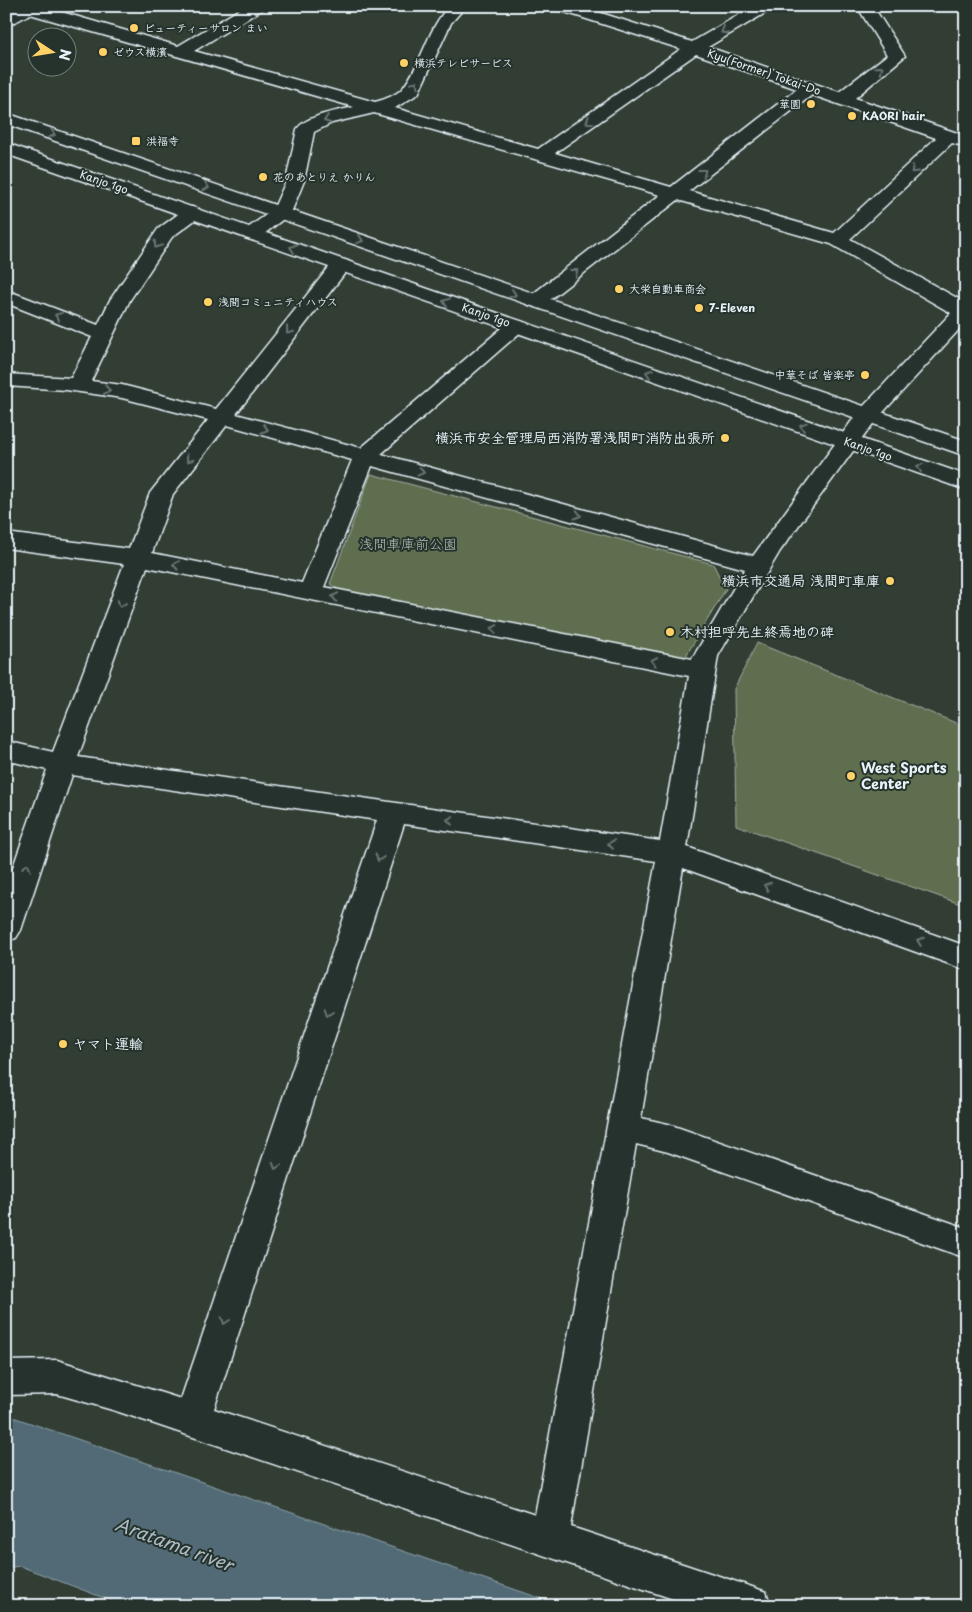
<svg xmlns="http://www.w3.org/2000/svg" width="972" height="1612" font-family="'Playpen Sans','Klee One',sans-serif">
<rect width="100%" height="100%" fill="#323d34"/>
<filter id="ink" filterUnits="userSpaceOnUse"><feTurbulence type="fractalNoise" baseFrequency=".02" numOctaves="2"/><feDisplacementMap in="SourceGraphic" scale="10" xChannelSelector="R" yChannelSelector="G"/><feConvolveMatrix kernelMatrix="1 2 1 2 8 2 1 2 1" color-interpolation-filters="sRGB"/></filter>
<g filter="url(#ink)">
<!-- green -->
<path fill="#5f6e50" stroke="#a4b0a4" d="M371,474L713,564L726,589L684,659L339,590L330,584Z
M757,643L966,727V906L736,825L734,689Z"/>
<!-- water -->
<path fill="#516b76" stroke="#8da1aa" d="M10,1416L563,1606H125L20,1566L6,1568V1417Z"/>
<g fill="none" stroke-linecap="round" stroke-linejoin="round">
<defs>
<path id="minor" d="M21,6H41L178,46L245,6H265L263,9L194,51L375,102C384,100 400,94 405,85C423,60 427,30 449,6H466L451,23L418,94L395,108L538,149L681,49L555,9L553,6H579L692,42L754,6H774L772,9L708,47L839,92L887,55L857,6H873L905,56L855,98L966,136V147L952,143L850,239L966,303V322L875,421L780,551L718,656L687,847L966,946V970L683,868L641,1118L668,1124L966,1228V1258L668,1152L636,1144L571,1527L752,1587L766,1592L771,1606H694L116,1411L57,1394L6,1395V1361L57,1360L181,1399L377,820L72,775L21,930L16,938L6,941V887L47,770L6,760V741L53,752L124,564L6,548V533L129,549L150,493L208,420L122,398L66,390L6,386V374L71,378L92,337L6,303V290L98,325L110,300L158,229L185,209L192,207L199,209L202,213L199,217L172,237L130,300L91,381L122,385L216,409L334,261L341,259L348,261L351,265L348,269L236,414L361,448L509,322L516,320L523,322L526,326L523,330L381,454L753,556L859,411L951,313L831,244L678,200L543,305L536,307L529,305L526,301L529,297L660,195L374,113L332,123L314,132L304,181L291,213L259,238L252,240L245,238L242,234L245,230L273,210L286,181L297,129C307,115 338,111 354,107L30,14L6,27V15ZM696,54L797,89L671,187L555,153ZM812,95L936,138L834,233L689,191ZM227,425L352,460L302,583L152,553L173,494ZM372,466L745,569L692,659L324,587ZM147,567L689,676L660,841L78,757ZM404,824L656,861L535,1515L214,1409Z"/>
<path id="major" d="M6,113L966,441V456L6,124Z
M6,143L966,475V490L6,154Z"/>
</defs>
<!-- minor casing -->
<use href="#minor" stroke="#e8f1f8" stroke-width="3"/>
<!-- major casing -->
<use href="#major" stroke="#e8f1f8" stroke-width="3"/>
<!-- minor -->
<use href="#minor" fill="#26332d" fill-rule="evenodd"/>
<!-- major -->
<use href="#major" fill="#26332d" fill-rule="evenodd"/>
</g>
<!-- one-way arrows -->
<defs><path id="oneway-chevron" d="M-2-3.5L2.5 0L-2 3.5" fill="none" stroke-width="1.6" stroke-linecap="round" stroke-linejoin="round" transform="scale(1.25)"/></defs>
<g stroke="#6a7674">
<use href="#oneway-chevron" transform="translate(724 31) rotate(150)"/>
<use href="#oneway-chevron" transform="translate(880 69) rotate(-39)"/>
<use href="#oneway-chevron" transform="translate(415 84) rotate(-61)"/>
<use href="#oneway-chevron" transform="translate(327 120) rotate(160)"/>
<use href="#oneway-chevron" transform="translate(589 121) rotate(145)"/>
<use href="#oneway-chevron" transform="translate(52 134) rotate(19)"/>
<use href="#oneway-chevron" transform="translate(914 170) rotate(137)"/>
<use href="#oneway-chevron" transform="translate(703 172) rotate(-38)"/>
<use href="#oneway-chevron" transform="translate(206 187) rotate(19)"/>
<use href="#oneway-chevron" transform="translate(360 240) rotate(19)"/>
<use href="#oneway-chevron" transform="translate(157 245) rotate(124)"/>
<use href="#oneway-chevron" transform="translate(293 248) rotate(-161)"/>
<use href="#oneway-chevron" transform="translate(575 272) rotate(-38)"/>
<use href="#oneway-chevron" transform="translate(513 294) rotate(19)"/>
<use href="#oneway-chevron" transform="translate(446 302) rotate(-161)"/>
<use href="#oneway-chevron" transform="translate(58 316) rotate(-158)"/>
<use href="#oneway-chevron" transform="translate(289 331) rotate(128)"/>
<use href="#oneway-chevron" transform="translate(649 373) rotate(-161)"/>
<use href="#oneway-chevron" transform="translate(107 390) rotate(8)"/>
<use href="#oneway-chevron" transform="translate(803 426) rotate(-161)"/>
<use href="#oneway-chevron" transform="translate(265 429) rotate(15)"/>
<use href="#oneway-chevron" transform="translate(189 459) rotate(129)"/>
<use href="#oneway-chevron" transform="translate(920 467) rotate(-161)"/>
<use href="#oneway-chevron" transform="translate(421 472) rotate(15)"/>
<use href="#oneway-chevron" transform="translate(578 515) rotate(15)"/>
<use href="#oneway-chevron" transform="translate(176 565) rotate(-169)"/>
<use href="#oneway-chevron" transform="translate(335 597) rotate(-169)"/>
<use href="#oneway-chevron" transform="translate(121 604) rotate(110)"/>
<use href="#oneway-chevron" transform="translate(494 629) rotate(-169)"/>
<use href="#oneway-chevron" transform="translate(654 661) rotate(-169)"/>
<use href="#oneway-chevron" transform="translate(450 820) rotate(-172)"/>
<use href="#oneway-chevron" transform="translate(611 844) rotate(-172)"/>
<use href="#oneway-chevron" transform="translate(379 858) rotate(108)"/>
<use href="#oneway-chevron" transform="translate(27 867) rotate(-72)"/>
<use href="#oneway-chevron" transform="translate(767 886) rotate(-160)"/>
<use href="#oneway-chevron" transform="translate(920 941) rotate(-160)"/>
<use href="#oneway-chevron" transform="translate(328 1012) rotate(108)"/>
<use href="#oneway-chevron" transform="translate(276 1166) rotate(108)"/>
<use href="#oneway-chevron" transform="translate(225 1321) rotate(108)"/>
</g>
</g>
<!-- markers -->
<g fill="#ffd166" stroke="#26332d" stroke-width="2">
<circle cx="134" cy="28" r="5"/>
<circle cx="103" cy="52" r="5"/>
<circle cx="404" cy="63" r="5"/>
<circle cx="811" cy="104" r="5"/>
<circle cx="852" cy="116" r="5"/>
<rect x="131" y="136" width="10" height="10" rx="2.5"/>
<circle cx="263" cy="177" r="5"/>
<circle cx="619" cy="289" r="5"/>
<circle cx="208" cy="302" r="5"/>
<circle cx="699" cy="308" r="5"/>
<circle cx="865" cy="375" r="5"/>
<circle cx="725" cy="438" r="5"/>
<circle cx="890" cy="581" r="5"/>
<circle cx="670" cy="632" r="5"/>
<circle cx="851" cy="776" r="5"/>
<circle cx="63" cy="1044" r="5"/>
</g>
<g text-anchor="middle" stroke-width="4" stroke-linejoin="round" paint-order="stroke">
<!-- far-poi labels -->
<g font-size="11" font-weight="bold" fill="#e8f1f8" stroke="#26332d" text-anchor="start">
<text x="144" y="32">ビューティーサロン まい</text>
<text x="113" y="56">ゼウス横濱</text>
<text x="414" y="67">横浜テレビサービス</text>
<text x="801" y="108" text-anchor="end">華園</text>
<text x="862" y="120">KAORI hair</text>
<text x="146" y="145">洪福寺</text>
<text x="273" y="181">花のあとりえ かりん</text>
<text x="629" y="293">大栄自動車商会</text>
<text x="218" y="306">浅間コミュニティハウス</text>
<text x="709" y="312">7-Eleven</text>
<text x="855" y="379" text-anchor="end">中華そば 皆楽亭</text>
</g>
<!-- far-street labels -->
<g font-size="11" fill="#e8f1f8" stroke="#26332d">
<text transform="translate(764 72) rotate(19)" y="4">Kyu(Former) Tokai-Do</text>
<text transform="translate(104 182) rotate(19)" y="4">Kanjo 1go</text>
<text transform="translate(486 315) rotate(19)" y="4">Kanjo 1go</text>
<text transform="translate(868 449) rotate(19)" y="4">Kanjo 1go</text>
</g>
<!-- poi labels -->
<g font-size="14" font-weight="bold" fill="#e8f1f8" stroke="#26332d" text-anchor="start">
<text x="715" y="443" text-anchor="end">横浜市安全管理局西消防署浅間町消防出張所</text>
<text x="880" y="586" text-anchor="end">横浜市交通局 浅間町車庫</text>
<text x="680" y="637">木村担呼先生終焉地の碑</text>
<text x="861" y="773">West Sports<tspan x="861" dy="16">Center</tspan></text>
<text x="73" y="1049">ヤマト運輸</text>
</g>
<!-- park labels -->
<g font-size="14" fill="#b1bdb5" stroke="#26332d">
<text x="408" y="549">浅間車庫前公園</text>
</g>
<!-- near-water labels -->
<g font-size="18" font-style="italic" fill="#acbbc4" stroke="#26332d">
<text transform="translate(174 1545) rotate(20)" y="6">Aratama river</text>
</g>
</g>
<!-- margin -->
<rect width="972" height="1612" fill="none" stroke="#26332d" stroke-width="25"/>
<rect x="12" y="12" width="947" height="1587" fill="none" stroke="#e8f1f8" stroke-width="2" filter="url(#ink)"/>
<!-- north arrow -->
<g transform="translate(52 52) rotate(102)"><circle r="24" fill="#26332d" stroke="#747f7e"/>
<path d="M0-4L9 19L0 12L-9 19Z" fill="#ffd166"/>
<text y="-8" font-size="14" font-weight="bold" text-anchor="middle" fill="#e8f1f8">N</text>
</g>
</svg>
